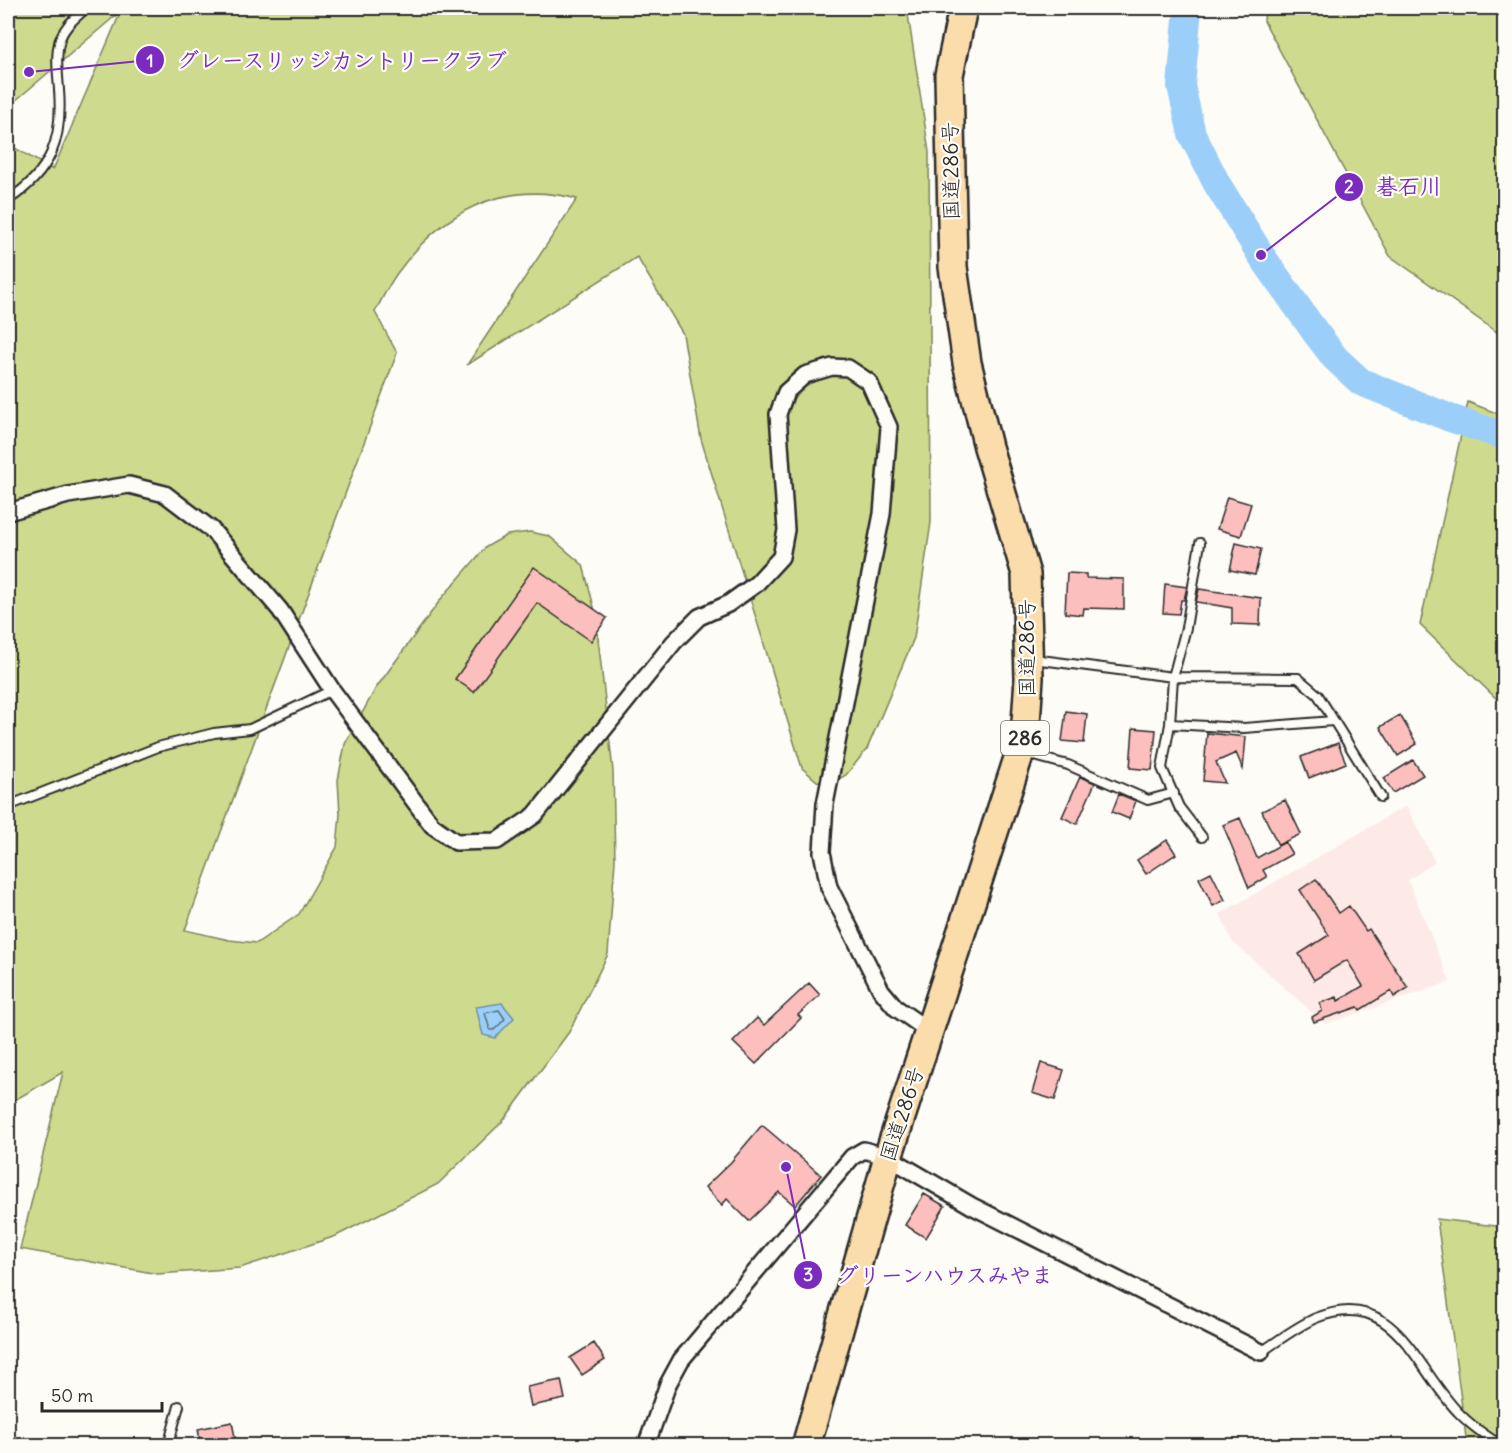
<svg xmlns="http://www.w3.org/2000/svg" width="1512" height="1453" font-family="Delius,'Klee One',sans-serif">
<rect width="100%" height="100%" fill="#fdfcf7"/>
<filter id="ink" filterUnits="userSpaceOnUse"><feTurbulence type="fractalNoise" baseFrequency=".0167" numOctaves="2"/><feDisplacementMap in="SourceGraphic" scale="12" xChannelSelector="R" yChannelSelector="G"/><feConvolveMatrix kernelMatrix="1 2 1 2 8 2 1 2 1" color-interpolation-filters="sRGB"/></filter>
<g filter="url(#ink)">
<!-- built -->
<path fill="#fdeae6" d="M1406,806L1435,862L1408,880L1450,982L1325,1024L1232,941L1220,914Z"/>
<!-- green -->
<path fill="#ceda8d" stroke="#7c825c" stroke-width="1.5" d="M8,8H907L929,152L931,522L914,638L867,749L846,775L828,785L817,781L802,768L701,439L683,334L637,257L467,365L577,199C502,179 442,212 398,272C389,284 382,299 375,312L397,353L185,930L229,940L257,943L299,914L337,847L340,814L338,780L345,744L376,688L441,599L486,547L507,535L530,532L549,536L583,565L595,611L613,771L615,861L608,954L569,1032L503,1121L438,1184L336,1236L240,1268L158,1274L20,1249L63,1072L8,1104V144L53,170L121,11L8,107Z
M1265,8H1504V337L1390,256L1264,21Z
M1468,402L1504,416V706L1420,625Z
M1437,1219L1496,1226L1504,1239V1445H1467Z"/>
<!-- water -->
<path fill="#9bcff9" stroke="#6e8da7" stroke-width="1.5" d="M502,1003L514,1018L495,1038L483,1035L476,1007Z"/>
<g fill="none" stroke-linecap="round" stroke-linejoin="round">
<!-- shore -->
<path stroke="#586d7d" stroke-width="1.5" d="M499,1010L505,1019L494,1030H490L485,1013Z"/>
<!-- river -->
<path stroke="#9bcff9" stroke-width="28" d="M1188,8L1181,86L1192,134L1217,184L1261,255L1313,329L1335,358L1361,382L1450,418L1504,436"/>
</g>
<!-- building -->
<path fill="#fcbfbd" stroke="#2b2b2b" stroke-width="1.5" d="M1227,497L1251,504L1241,536L1217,529Z
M1236,543L1261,549L1255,575L1230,570Z
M534,567L607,618L591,641L537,603L474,692L455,679Z
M1067,573L1086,574V578L1124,579V609L1084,608L1083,615L1065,613Z
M1165,584L1187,587L1184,600H1181L1179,614L1163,613Z
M1199,589L1261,598L1260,625L1232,624V608L1196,602Z
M1066,711L1087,714L1084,743L1062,741Z
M1400,715L1417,744L1398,756L1380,727Z
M1133,728L1156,730L1152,770L1130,768Z
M1207,733L1246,737L1243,769L1236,753L1216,762L1225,783L1203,781Z
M1338,743L1346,763L1309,778L1301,757Z
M1413,760L1423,775L1393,793L1384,778Z
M1080,777L1095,783L1077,824L1062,817Z
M1119,794L1136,801L1129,819L1112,812Z
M1285,800L1301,834L1278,845L1262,811Z
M1240,818L1257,858L1285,842L1292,854L1263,870L1267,877L1249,888L1223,825Z
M1167,840L1176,854L1146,874L1137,860Z
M1211,872L1225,900L1213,906L1199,878Z
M1316,879L1339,913L1349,906L1366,931L1369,929L1408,988L1394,997L1391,991L1360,1010L1358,1007L1314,1022L1312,1017L1322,1011L1320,1003L1337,997L1338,1001L1363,986L1347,960L1314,980L1299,954L1329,935L1300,890Z
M809,983L820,995L798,1015L801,1018L756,1064L733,1042L757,1018L764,1025Z
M1041,1063L1064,1070L1055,1100L1032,1093Z
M762,1125L821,1175L795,1206L779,1192L749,1221L727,1199L722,1205L705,1187L731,1162Z
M924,1194L945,1206L926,1238L905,1225Z
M594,1343L605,1360L582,1375L570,1358Z
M561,1380L565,1399L531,1406L527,1387Z
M232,1422L236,1442L201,1446L198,1429Z"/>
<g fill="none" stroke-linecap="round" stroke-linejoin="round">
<defs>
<path id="lane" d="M8,200C51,172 63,140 59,90C58,73 55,56 60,39C65,25 76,18 86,8
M1200,543L1186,628L1173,677L1170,724L1162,768L1179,807L1202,837
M1033,659L1173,677L1298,678L1318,695L1381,797
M1170,724L1244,728L1333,721
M1023,753L1068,765L1148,800L1174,793
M8,806L158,747L214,733L250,729L332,690
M1261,1352C1278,1341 1297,1326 1316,1318C1395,1286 1415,1368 1458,1412C1471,1426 1486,1436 1502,1446
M168,1446L179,1406"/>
<path id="street" d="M8,512L68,495L129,485L165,494L211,529L280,610L332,690L432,825L456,842L497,841L535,815L674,642L699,617L728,604L756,584L781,557L786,530L778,414L786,392L805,375L832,367L848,368L869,382L889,427L882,514L825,804L822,852L829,887L881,990L896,1008L929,1031
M646,1446L668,1384L681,1360L852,1157L864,1150L888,1157L972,1206L1261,1352"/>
<path id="highway" d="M806,1446L888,1157L1025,737L1029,678L1026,574L988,447L967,363L953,267L949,75L963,8"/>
</defs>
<!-- lane casing -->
<use href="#lane" stroke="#2b2b2b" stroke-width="12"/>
<!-- street casing -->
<use href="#street" stroke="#2b2b2b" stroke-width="20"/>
<!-- highway casing -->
<use href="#highway" stroke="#2b2b2b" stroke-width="32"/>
<!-- lane -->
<use href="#lane" stroke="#fdfcf7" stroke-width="8"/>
<!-- street -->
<use href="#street" stroke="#fdfcf7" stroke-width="15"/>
<!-- highway -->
<use href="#highway" stroke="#faddab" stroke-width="27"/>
</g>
</g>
<g text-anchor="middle" stroke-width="4.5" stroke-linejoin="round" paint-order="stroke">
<!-- shield labels -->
<rect fill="#fdfcf7" stroke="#6a6a68" stroke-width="1.5" x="1001" y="721" width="48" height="34" rx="4.5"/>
<g font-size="20" font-weight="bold" fill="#2b2b2b">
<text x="1025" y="745">286</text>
</g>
<!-- street labels -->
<g font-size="21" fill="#2b2b2b" stroke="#fdfcf7">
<text transform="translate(951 171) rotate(-91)" y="7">国道286号</text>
<text transform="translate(1027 648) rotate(-90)" y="7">国道286号</text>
<text transform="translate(902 1114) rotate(-72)" y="7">国道286号</text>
</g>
</g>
<!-- callouts -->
<path fill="none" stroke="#7b2cbf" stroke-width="2" d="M29 72L150 60M1261 255L1349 187M786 1167L808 1275"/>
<g fill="#7b2cbf" stroke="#fdfcf7" stroke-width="2">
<circle cx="29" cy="72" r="6"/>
<circle cx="1261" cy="255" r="6"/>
<circle cx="786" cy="1167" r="6"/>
<circle cx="150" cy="60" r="15"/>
<circle cx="1349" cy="187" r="15"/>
<circle cx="808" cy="1275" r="15"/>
</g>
<g font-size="18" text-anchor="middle" font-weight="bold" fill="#fff">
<text x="150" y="67">1</text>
<text x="1349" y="193">2</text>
<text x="808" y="1281">3</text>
</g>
<g font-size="22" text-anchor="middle" font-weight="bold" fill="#7b2cbf" stroke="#fdfcf7" stroke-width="4.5" stroke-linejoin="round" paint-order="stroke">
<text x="342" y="68">グレースリッジカントリークラブ</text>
<text x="1409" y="194">碁石川</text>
<text x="945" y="1283">グリーンハウスみやま</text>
</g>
<!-- margin -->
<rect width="1512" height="1453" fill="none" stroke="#fdfcf7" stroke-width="30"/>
<rect x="15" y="15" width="1482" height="1423" fill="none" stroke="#2b2b2b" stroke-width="2" filter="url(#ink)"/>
<!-- scale -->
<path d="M42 1402v9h120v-9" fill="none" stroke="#2b2b2b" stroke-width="3"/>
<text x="51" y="1402" font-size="18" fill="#2b2b2b" stroke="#fdfcf7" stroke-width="4.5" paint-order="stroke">50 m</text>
</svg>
